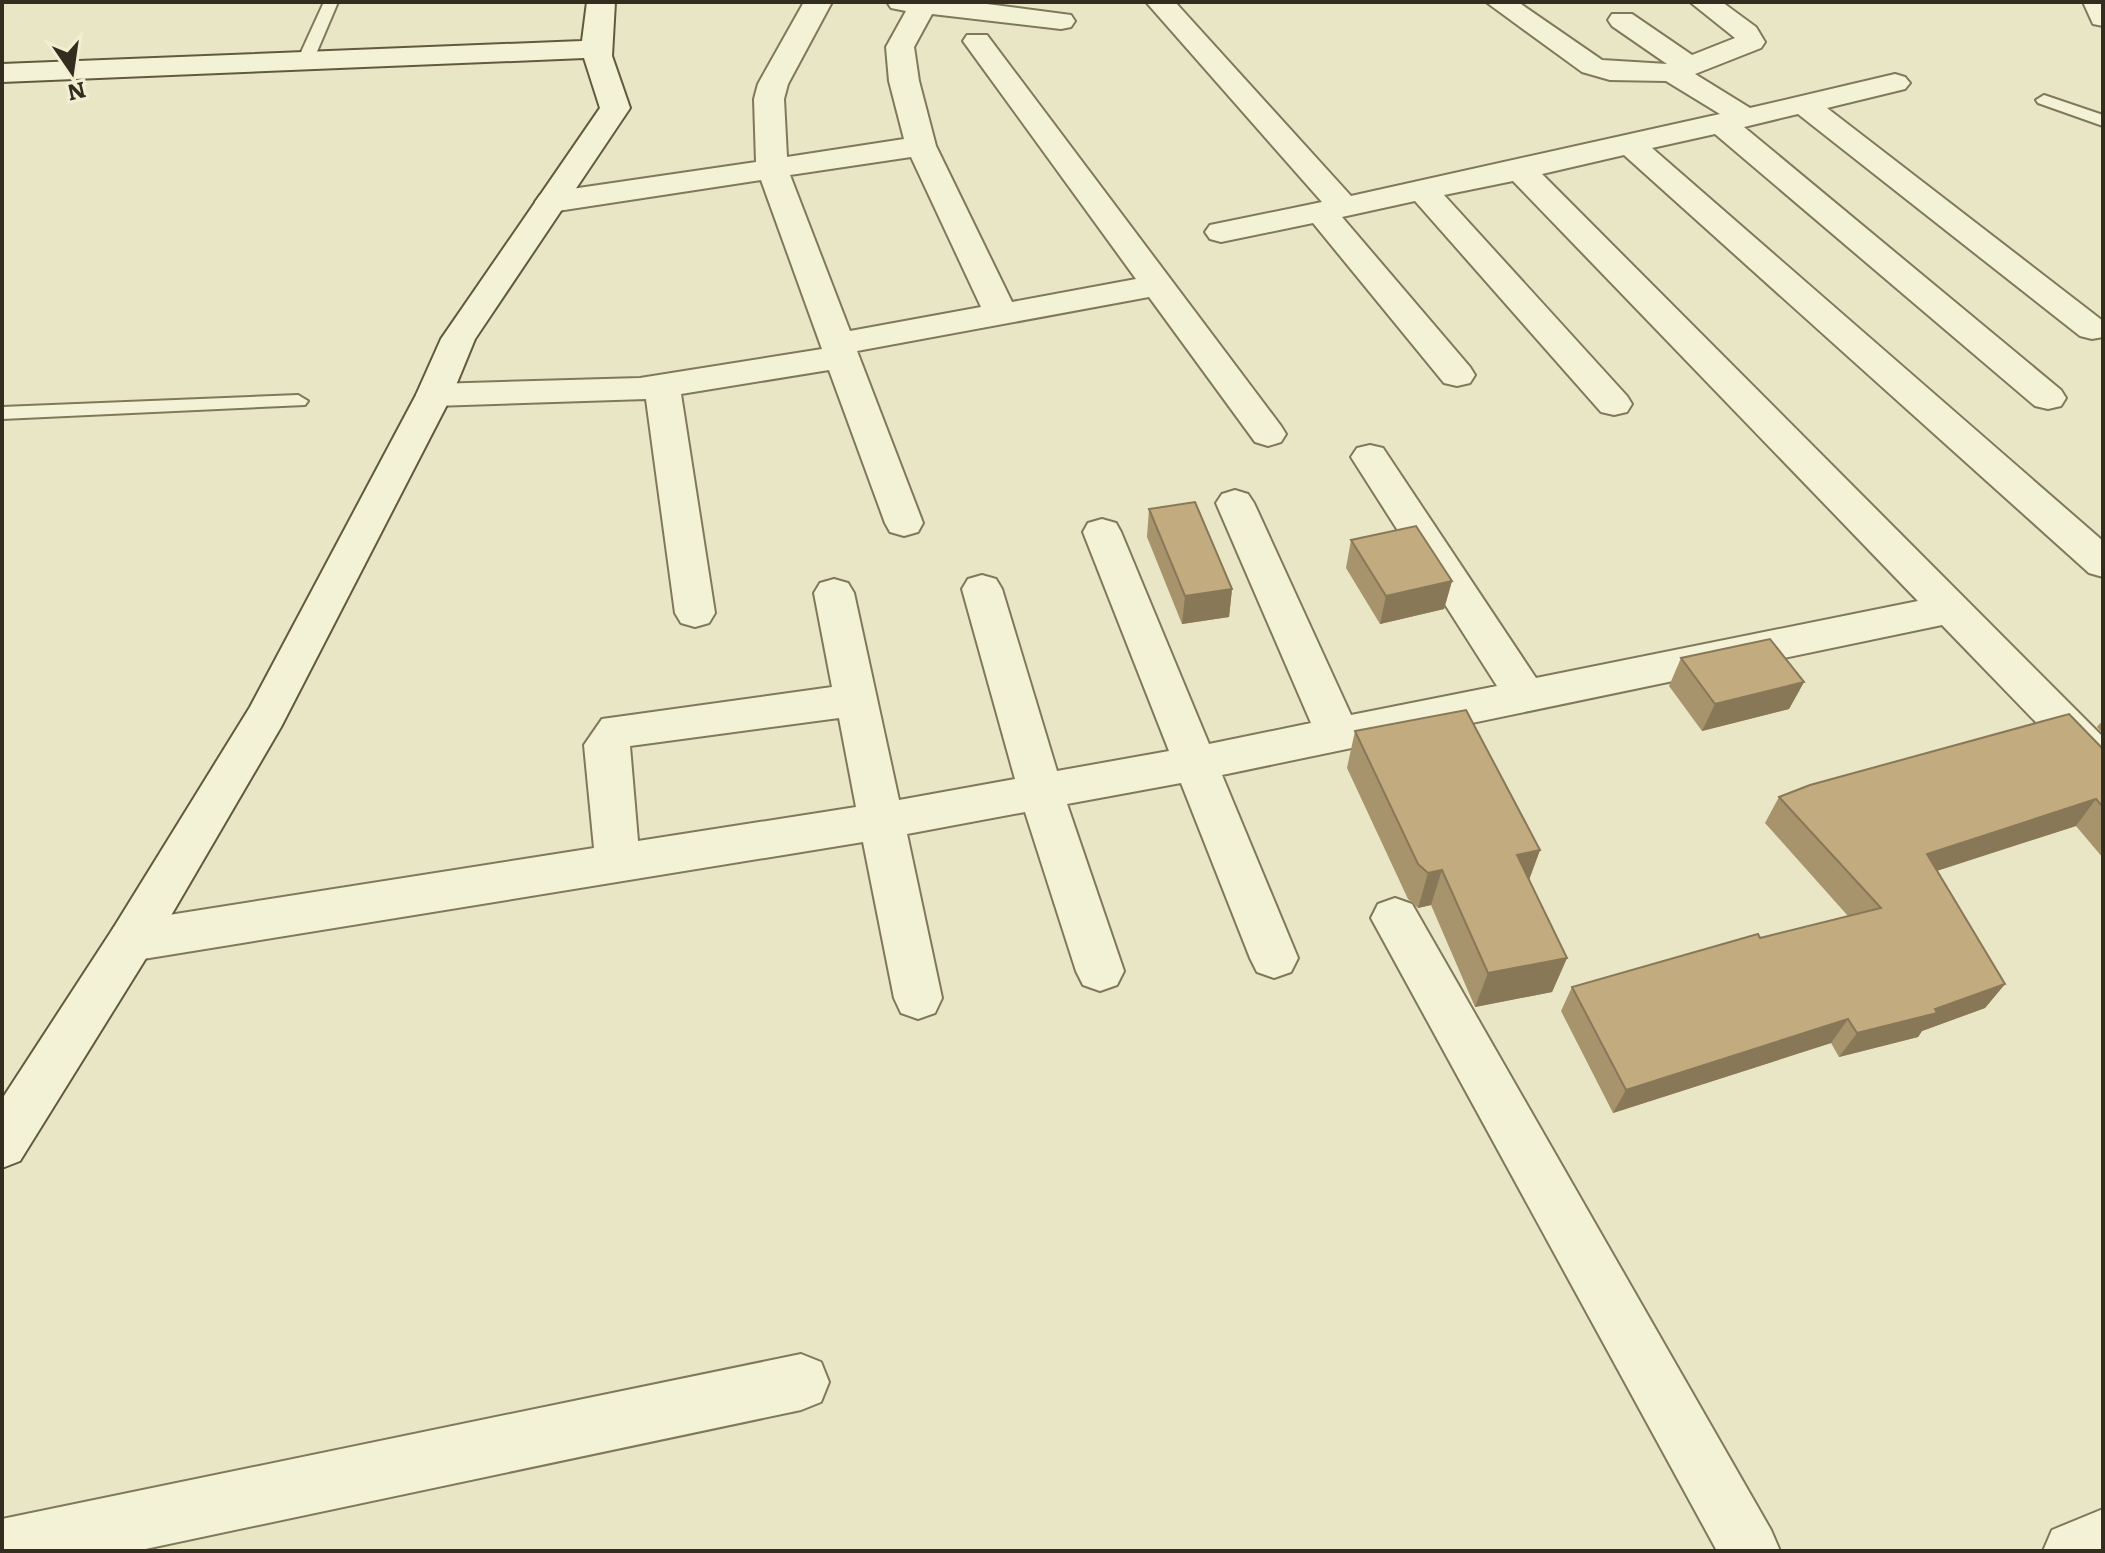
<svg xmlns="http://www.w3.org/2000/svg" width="2105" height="1553" font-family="Literata,serif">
<rect width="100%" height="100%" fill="#e8e6c4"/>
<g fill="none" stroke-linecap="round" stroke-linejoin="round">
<defs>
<path id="lane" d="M324,2H338L313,61L299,64L297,61Z
M2044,95L2103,115V126L2038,103L2036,100Z
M298,395L308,401L305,405L2,419V407Z"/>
<path id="street" d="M804,2H832L788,84L784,99L787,157L904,139L889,81L886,47L906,11L891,8L887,2H971L1071,15L1075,21L1071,27L1061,29L932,14L914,47L919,81L936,146L1012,302L1136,279L963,41L967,35H987L1281,426L1286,434L1281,442L1268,446L1255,442L1149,297L857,351L923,523L918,532L904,536L890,532L885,523L829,370L681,394L715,613L709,623L695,627L681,623L675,613L646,399L434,406L421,403L416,395L421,387L434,384L640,378L822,349L761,180L551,212L540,209L535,202L540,195L551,192L756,162L754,99L758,84ZM911,157L981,307L850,331L790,175Z
M1146,2H1175L1351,196L1720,114L1666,81L1610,80L1582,72L1486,2H1518L1602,60L1667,64L1612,26L1608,20L1612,14H1632L1692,55L1735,38L1690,2H1722L1756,27L1765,42L1761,48L1695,74L1750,108L1895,74L1905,77L1910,83L1905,89L1827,108L2103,321V337L2092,339L2080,336L1798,114L1744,127L2061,390L2066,398L2061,406L2048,409L2035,406L1715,134L1652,148L2103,541V577L2089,573L1624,155L1542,174L2103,737V781L2088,776L1942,625L1222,775L1298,958L1291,972L1274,978L1257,972L1250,958L1181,783L1067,804L1124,971L1117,985L1100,991L1083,985L1076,971L1025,812L907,834L942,998L935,1013L918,1019L901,1013L894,998L863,842L131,961L114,955L107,941L114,927L131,921L594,848L584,745L602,719L832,687L814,593L820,583L834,579L848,583L854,593L899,800L1015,779L962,589L968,579L982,575L996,579L1002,589L1057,771L1169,751L1083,532L1088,523L1102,519L1116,523L1121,532L1209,744L1311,723L1216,503L1222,494L1235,490L1248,494L1254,503L1351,715L1497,686L1351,457L1357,448L1370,445L1383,448L1536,678L1918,601L1513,181L1444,195L1627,396L1632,404L1627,412L1614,415L1601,412L1415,201L1342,217L1470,367L1475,375L1470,383L1457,386L1444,383L1313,223L1221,242L1210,239L1205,232L1210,225L1322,202ZM839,718L856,807L638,841L630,746Z
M2083,2H2103V26L2093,24Z
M1395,898L1412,904L1771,1530L1780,1551H1717L1371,918L1378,904Z
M801,1354L821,1362L829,1382L821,1402L801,1410L136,1551H2V1519Z
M2103,1509V1551H2043L2052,1530Z"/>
<path id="secondary" d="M587,2H615L612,56L630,108L475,339L452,395L281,727L148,955L20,1161L2,1168V1099L114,927L250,707L416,395L441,339L600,108L584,58L2,82V64L582,41Z"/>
</defs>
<!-- lane casing -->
<use href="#lane" stroke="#81785c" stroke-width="4"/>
<!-- street casing -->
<use href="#street" stroke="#81785c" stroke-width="4"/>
<!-- secondary casing -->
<use href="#secondary" stroke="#62593f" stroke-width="4"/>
<!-- lane -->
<use href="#lane" fill="#f4f2d6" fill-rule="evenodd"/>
<!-- street -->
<use href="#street" fill="#f4f2d6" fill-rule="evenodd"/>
<!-- secondary -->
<use href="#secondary" fill="#f4f2d6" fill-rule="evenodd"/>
</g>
<!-- wall -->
<path fill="#a7936c" d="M1149,509L1232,589L1229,617L1182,624L1147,537Z
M1351,540L1452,581L1444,609L1380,624L1346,568Z
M1681,658L1804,682L1789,709L1702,731L1669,686Z
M2103,720V734L2097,727Z
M1355,731L1540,850L1529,880L1567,958L1552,992L1475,1007L1431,905L1418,908L1408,899L1347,768Z
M2103,749V858L2076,826L1936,870L2005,984L1985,1008L1922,1031L1918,1037L1839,1057L1831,1043L1613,1113L1561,1011L1572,987L1760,938L1848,916L1765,823L1779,797Z"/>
<!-- shaded-wall -->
<path fill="#887858" d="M1452,581L1444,609L1380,624L1386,596Z
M1232,589L1229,617L1182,624L1185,596Z
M1804,682L1789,709L1702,731L1715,704Z
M2096,799L2076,826L1909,880L1927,854Z
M1540,850L1527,885L1517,855Z
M1442,870L1431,905L1418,908L1428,873Z
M1567,958L1552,992L1475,1007L1488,973Z
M2005,984L1985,1008L1922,1031L1918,1037L1839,1057L1857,1033L1935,1009Z
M1848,1019L1831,1043L1613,1113L1626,1090Z"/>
<!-- building -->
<path fill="#c2ab7e" stroke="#887858" stroke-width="2" d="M1195,502L1232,589L1185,596L1149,509Z
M1416,526L1452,581L1386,596L1351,540Z
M1770,639L1804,682L1715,704L1681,658Z
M1466,710L1540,850L1517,855L1567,958L1488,973L1442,870L1428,873L1418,864L1355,731Z
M2069,714L2103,749V807L2096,799L1927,854L2005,984L1935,1009L1937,1013L1857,1033L1848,1019L1626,1090L1572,987L1758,934L1760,938L1881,908L1779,797L1810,785Z"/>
<!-- border -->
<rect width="2105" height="1553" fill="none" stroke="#322d1f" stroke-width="8"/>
<!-- north arrow -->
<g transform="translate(72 72) rotate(167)" stroke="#f1efd2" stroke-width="6" paint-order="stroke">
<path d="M0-6L14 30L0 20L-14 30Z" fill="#322d1f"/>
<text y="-12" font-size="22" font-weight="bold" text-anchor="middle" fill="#322d1f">N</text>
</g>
</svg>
